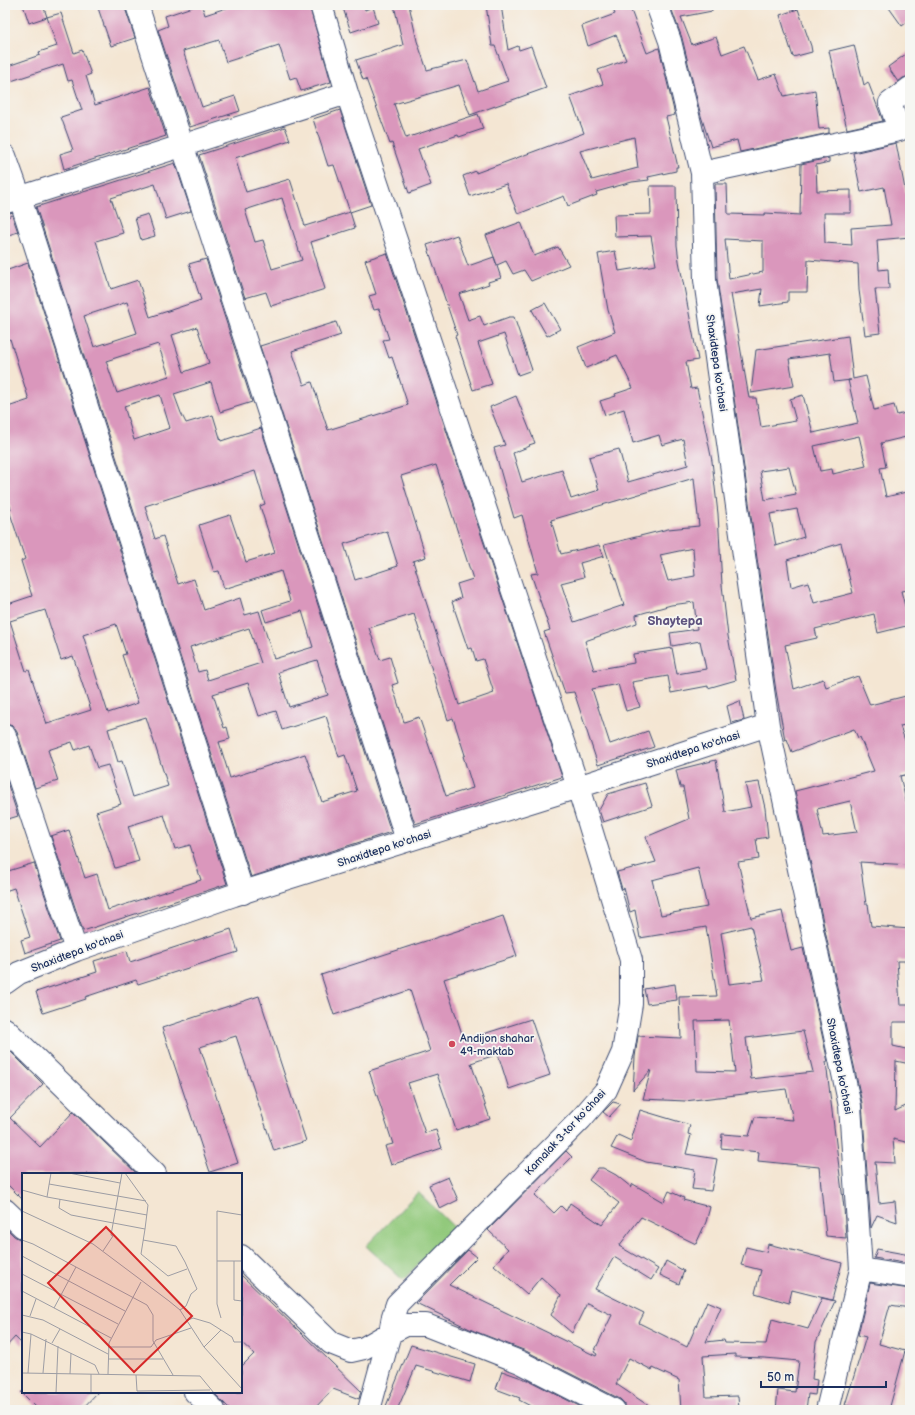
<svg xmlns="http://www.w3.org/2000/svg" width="915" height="1415" font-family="'Balsamiq Sans',sans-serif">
<rect width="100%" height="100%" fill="#f6f6f2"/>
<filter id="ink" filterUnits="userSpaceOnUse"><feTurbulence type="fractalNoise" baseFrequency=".025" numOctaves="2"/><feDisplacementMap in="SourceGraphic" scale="8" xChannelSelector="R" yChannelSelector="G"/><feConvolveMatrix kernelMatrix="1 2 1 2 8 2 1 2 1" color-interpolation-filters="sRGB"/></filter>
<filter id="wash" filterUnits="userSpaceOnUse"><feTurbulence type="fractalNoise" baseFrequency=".012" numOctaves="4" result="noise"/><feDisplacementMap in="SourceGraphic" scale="16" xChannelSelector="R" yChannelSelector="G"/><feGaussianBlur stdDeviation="0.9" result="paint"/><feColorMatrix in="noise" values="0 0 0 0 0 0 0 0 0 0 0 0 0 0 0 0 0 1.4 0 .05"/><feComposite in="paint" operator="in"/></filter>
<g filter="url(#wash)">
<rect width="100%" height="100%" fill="#f4e6d3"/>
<!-- green -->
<path fill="#92c97b" stroke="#567c6c" d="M418,1192L454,1227L403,1280L366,1246Z"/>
<g id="blocks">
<!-- building -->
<path fill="#da97bc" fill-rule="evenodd" d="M23,5H43L47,17L29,23Z
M97,5H124L135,38L111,46Z
M198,5H202L205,15L235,5H309L331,82L301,91L296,77L290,79L279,45L226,62L219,40L183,51L202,107L235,96L240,111L190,127L158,30L168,26L165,16Z
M342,5H364L365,10L373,7L378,23L351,32Z
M394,5H409L417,41L427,70L467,60L478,91L508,81L495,46H492L486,5H501L508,50L518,46L519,50L531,46L546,88L470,115L459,85L394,104L406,138L478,114L483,129L459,137L458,135L418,149L431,185L409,193L392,143L390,144L366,79L363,80L356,60L403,45Z
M611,5H629L647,53L659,48L675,115L666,117L678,167H676V171L648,177L649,180L632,182L596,192L597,195L568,206L564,196L518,214L506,184L470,196L463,176L476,171V173L584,133L570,96L603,84L598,70L626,60L616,35L588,46L582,26L615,14ZM634,137L638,168L592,180L580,151Z
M670,5H711L712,11L681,17L692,45L716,37L722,54L744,46L758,80L776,74L784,96L815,90L819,129L829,128V133L740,152L737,140L711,147L701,116L682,38Z
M887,5H910V20L902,26Z
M798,9L811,46L812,52L793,57L780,15Z
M61,13L74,53L82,50L91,74L86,76L95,105L150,87L166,136L64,169L60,154L73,150L61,117L82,110L72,80L68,81L63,64L5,83V67L40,55L39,52L57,46L47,17Z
M854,45L864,85L868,82L883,121L847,129L829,51Z
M910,51V76L903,78L898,82L888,67Z
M340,110L371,205L350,212L334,165L328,166L313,119Z
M285,127L290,140L235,158L246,192L290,179L305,226L350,212L355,228L311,242L325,289L271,306L266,292L245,298L199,155ZM282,198L302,260L272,269L263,240L255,242L245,210Z
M896,143L910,215V237L877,240L879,270L888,269L889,289H875L880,333L865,335L859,290L858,264L808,260L807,292H788V302L760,306L762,289L731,294L749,398H756L761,427L796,421L790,399L803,395L813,433L858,423L848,380H851L834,382L830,353L789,359L794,386L751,393L756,350L848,336L853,379L866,376L874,410L894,405L897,415L910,412V436L881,443L886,467L880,468L886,497L910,491V590L901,591L910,625L878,633L874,614L815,629L817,638L785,645L794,689L823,679L826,687L858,676L870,705L910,695V724L900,726L910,755V774L900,776L910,817V865L860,862L866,904H868L871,926L910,929V961H897L900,1005H910V1022H893V1046L910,1050V1064L896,1061L895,1111L910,1104V1143L893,1139L895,1163L875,1162L879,1203L895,1201L897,1222L877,1215L871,1228L862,1103L795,791L874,771L860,737L858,738L854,729L792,752L787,739L785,740L776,691L717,279L715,184H727L728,214L765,215V213L800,215L801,164L829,158V162L816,165L817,191L851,190V213H824L825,243L852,245L851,228L891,225L884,187L861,192L853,153ZM725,239L763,241V272L729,279ZM859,436L866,466L833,474L832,469L820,471L814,446ZM789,467L796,494L765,500L760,471ZM797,509L804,537L776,546L770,514ZM841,543L853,593L814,603L808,582L791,587L787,560ZM850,801L857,832L823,836L817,809Z
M175,163L191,211L166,219L155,184L111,198L123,233L96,241L111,289L138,280L150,317L201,300L189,264L206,259L252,402L220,412L211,382L174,394L181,413L186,423L213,415L221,441L261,428L391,832L251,877L36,207ZM127,302L137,333L94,347L84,316ZM197,327L209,363L184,372L172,335ZM158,344L169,376L117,393L106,361ZM160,395L170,428L134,440L124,406ZM255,471L265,504L260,506L275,553L246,562L230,515L199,525L214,572L219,571L224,589L281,571L290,601L262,610L266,622L302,611L313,647L274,659L259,611L245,615L240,598L204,610L194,579L178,584L163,536L155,539L145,506ZM249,628L261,663L208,680L205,670L198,672L190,647ZM317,660L328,695L289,707L278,672ZM248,683L259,716L276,711L282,730L326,716L339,757L345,755L357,791L322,802L305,754L230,778L219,742L230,739L227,727L224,728L213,694Z
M650,186H676L677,245L679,261L698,360L686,362L691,389L697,388L712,461L718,514L722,585L728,636L736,680L708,688V686L671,693L668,676L632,682L640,707L626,711L618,684L592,689L610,744L648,731L654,747L598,765L574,692L565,693L544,632L550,630L531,574L538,573L522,515L514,518L505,487L494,448L505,445L490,407L516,396L535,443L529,445L530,446L513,453L522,482L562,470L571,499L599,490L589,457L619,449L628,482L688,465L683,439L662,445L659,435L633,443L624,409L605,415L600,401L616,396L615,394L633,388L617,355L586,368L578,347L615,332L608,310L598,254L615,251L619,271L656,265L651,236L615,237L614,215L651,214ZM694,478L699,526L668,529L604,545L613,573H614L624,605L574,622L561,583L584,577L580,563L604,556L599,545L561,554L551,520ZM693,548L695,576L668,581L660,555ZM694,602L697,629L670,633L672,646L700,641L706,669L677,674L672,648L633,654L634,663L594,670L585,641L637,623L636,615L671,605Z
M148,214L155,236L141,240L135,218Z
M12,215L18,232L5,236V218Z
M521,222L534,256L558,247L569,265L531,281L524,270L513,274L506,261L497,265L486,235Z
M457,235L468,266L494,257L501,278L488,282L489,284L459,294L468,320L480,316L484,326L509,317H514L532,370L518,375L504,334L478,343L492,384L473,390L455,336L457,335L427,245Z
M387,253L562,777L415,824L260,346L336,322L341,335L292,351L304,385L312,382L328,430L408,405L392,357L389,358L383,340L389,339L379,309L374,310L369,296L376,294L365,260ZM436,465L473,579L457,584L461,598L452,602L468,649L472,648L476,661L483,659L494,693L459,705L413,561L426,557L401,476ZM387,531L398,566L355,580L344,544ZM414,614L448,720L453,718L465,755L463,756L473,788L446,796L419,717L404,722L392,685L398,683L390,657L380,660L369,628Z
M28,263L227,884L83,931L51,836L69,830L85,878L97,874L108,910L201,880L190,845L175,849L164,815L128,826L139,861L115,868L96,812L121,804L108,765L97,768L89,745L75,750L72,742L48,750L58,781L35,788L17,732L13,726L5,724V605L32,596L21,561L25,559L9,510L11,509L5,491V408L29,400L10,339L5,341V271ZM45,610L61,660L73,656L91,710L47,724L29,670L26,671L10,621ZM116,624L126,654L122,655L138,703L108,713L83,635ZM146,717L168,786L133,797L122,761L118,762L108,729Z
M545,303L560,329L547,336L532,310Z
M740,701L744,720L731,723L727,706Z
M716,760L725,812L751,807L745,784L759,782L765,808L768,837L756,839L759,859L738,862L751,918L782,911L791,951L803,948L828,1062H826L844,1208L846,1238L826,1236L819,1167L758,1161L759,1152L721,1148L722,1134L749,1136L755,1117L793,1120L786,1089L685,1101L643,1099L651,1070L633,1090L635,1057L638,1036L681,1038L679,997L717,996L706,927L640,938L635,910L630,912L624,888L622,889L617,872L656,862L646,837L689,819L683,787H680L676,770ZM698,868L707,907L661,915L652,880ZM751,926L764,980L729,984L721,933ZM729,1020L735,1072L697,1071L695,1021ZM803,1031L813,1072L751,1079L746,1038Z
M5,776L18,816L5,820Z
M645,783L652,806L603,822L599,810L608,794Z
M34,863L60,941L25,953L21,940L30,937L14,888L5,891V872Z
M503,916L517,956L444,979L464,1040L531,1019L550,1075L509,1089L498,1054L471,1063L490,1119L456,1130L437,1074L408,1083L425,1133L436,1130L442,1148L391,1165L385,1146L393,1144L369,1071L430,1051L410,990L334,1015L321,975Z
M231,929L238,952L138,984L136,980L85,997L86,999L43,1013L36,992L97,972L94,961L127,951L130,962Z
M675,984L677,1000L647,1004L644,989Z
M259,996L306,1141L274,1151L236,1036L200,1047L238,1163L210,1172L162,1028Z
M5,1046L43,1084L10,1118L40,1147L73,1112L137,1174H23V1200L5,1182Z
M613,1102L621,1104L609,1117L603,1112Z
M640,1110L690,1125L688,1134L691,1135L686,1154L717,1159L711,1191L692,1189L695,1170L646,1162L611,1148L618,1135L631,1141Z
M566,1151L572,1157L535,1195L554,1213L561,1206L566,1211L570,1203L602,1225L619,1203L589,1180L598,1168H603L616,1175L631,1187L633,1184L664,1202L669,1191L684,1198L683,1200L710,1207L706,1222L696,1244L641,1217L619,1246L658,1269L651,1280L614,1257L595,1289L644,1313L639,1323L687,1347L707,1301L721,1307L706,1342L724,1340L725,1343L766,1344L772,1319L808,1329L822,1298L835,1301L816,1342L812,1379L817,1380L815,1395L808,1394L806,1410H776L778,1390L795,1392L799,1361L765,1358L735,1357V1354L703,1356L706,1397L738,1396L739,1410H681L679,1380L653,1368L652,1370L629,1358L616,1384L655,1410H626L625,1404L620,1399L526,1351L474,1331L416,1303L468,1250L477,1257L449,1285L596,1356L597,1354L594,1352L612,1315L587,1303L572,1333L551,1315L561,1295L541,1277L527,1294L494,1265L508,1249L488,1230Z
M448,1177L458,1200L440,1209L429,1185Z
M5,1227L14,1236L23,1241V1345L15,1337L5,1348Z
M768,1244L842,1263L832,1300L792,1290L789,1303L755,1293L761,1270L741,1265L746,1247L766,1252Z
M877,1249L910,1255V1264L874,1258Z
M666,1261L684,1271L679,1284L660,1275Z
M241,1275L361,1391L359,1399L333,1389L313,1410H231L213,1392H241V1367L254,1354L241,1342Z
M870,1283L910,1289V1308L890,1305L879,1344L905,1351L889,1410H864L845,1405L866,1337L858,1335Z
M411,1345L475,1364L470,1382L416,1366L397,1410L386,1406Z
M502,1371L530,1381L587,1410H538L519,1400L520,1398L496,1389Z
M21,1392H98L81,1410H39Z"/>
</g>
</g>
<g filter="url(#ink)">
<use href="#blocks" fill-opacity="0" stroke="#3c4a70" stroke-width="1"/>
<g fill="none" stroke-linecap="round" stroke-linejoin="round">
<defs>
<path id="minor" d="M137,5L407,840
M321,5L347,93L578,787L631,960V1004L623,1052L606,1090L581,1119L397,1304L393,1316L390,1333L369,1410
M657,5L670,41L702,173L705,280L768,725L850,1106L861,1269L827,1410
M5,156L20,198L243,893
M702,173L899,130L890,103L910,88
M6,202L347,93
M5,736L76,950
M5,983L19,973L76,950L234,895L578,787L768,725
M5,1029L155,1174
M5,1210L23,1227
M241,1256L331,1343L351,1351L364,1348L390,1333L406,1325H426L520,1362L614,1410
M861,1269L910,1277
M195,1392L214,1410"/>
</defs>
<!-- minor casing -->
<use href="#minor" stroke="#3c4a70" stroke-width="24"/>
<!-- minor -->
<use href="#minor" stroke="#fff" stroke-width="22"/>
</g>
</g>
<!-- markers -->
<circle fill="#d1495b" stroke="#f6f6f2" stroke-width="1.5" cx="452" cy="1044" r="4"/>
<g text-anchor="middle" stroke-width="3.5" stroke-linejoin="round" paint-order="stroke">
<!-- street labels -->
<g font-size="11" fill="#1b2f5e" stroke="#f6f6f2">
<text transform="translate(717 363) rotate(82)" y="4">Shaxidtepa ko'chasi</text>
<text transform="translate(693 749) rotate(-18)" y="4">Shaxidtepa ko'chasi</text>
<text transform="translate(384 848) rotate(-18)" y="4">Shaxidtepa ko'chasi</text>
<text transform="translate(77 951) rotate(-21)" y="4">Shaxidtepa ko'chasi</text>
<text transform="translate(840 1066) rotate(79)" y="4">Shaxidtepa ko'chasi</text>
<text transform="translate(565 1132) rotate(-47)" y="4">Kamalak 3-tor koʻchasi</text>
</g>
<!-- poi labels -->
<g font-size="11" fill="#1b2f5e" stroke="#f6f6f2" text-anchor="start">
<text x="460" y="1042">Andijon shahar<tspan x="460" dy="13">49-maktab</tspan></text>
</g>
<!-- quarter labels -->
<g font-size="13" font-weight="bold" fill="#5e537f" stroke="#f6f6f2">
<text x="675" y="625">Shaytepa</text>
</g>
</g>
<!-- overview -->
<g transform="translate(22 1173)">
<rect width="220" height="220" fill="#f4e6d3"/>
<path fill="none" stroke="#9d9da4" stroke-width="1" d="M47,0L98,10M103,0L126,32L123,56M27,11L124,28M0,17L25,24L125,42M25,24L29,0M38,26L37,35L49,42L123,56L119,81L146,103L165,96M0,38L71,71L147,128L158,137L182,174L220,216M0,67L11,71L125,132L131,142V168L151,202M121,67L154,73L163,89L175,116L169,121L164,133L158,137M81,78L91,63L89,62L100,0M0,83L103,138M195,88H220M212,88V127L220,128M0,101L96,151M0,118L89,165M32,135L54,94M0,142L21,147L86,181M8,143L14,126M199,145L195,131V38L220,42M164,148L171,145L188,150L210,164L212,169H220M0,159L9,161L6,200M9,161L73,192L77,201M30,170L38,156M86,174H129L134,167L169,155M182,174L199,157M86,186H141M0,200L178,203L192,220M21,200L24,166M48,201L49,180M86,201L87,170L119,109M114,202L115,218L188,217M0,220H34M34,220L36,173M69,220V201"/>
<path fill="#d62828" fill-opacity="0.15" stroke="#d62828" stroke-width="2" d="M84,54L170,143L112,199L26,110Z"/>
<rect width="220" height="220" fill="none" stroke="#1b2f5e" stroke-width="2"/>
</g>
<!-- margin -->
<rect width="915" height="1415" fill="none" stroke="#f6f6f2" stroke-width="20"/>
<!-- scale -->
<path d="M761 1381v6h125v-6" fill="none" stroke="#1b2f5e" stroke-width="2"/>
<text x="767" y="1381" font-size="12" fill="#1b2f5e" stroke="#f6f6f2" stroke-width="3" paint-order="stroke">50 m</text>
</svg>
